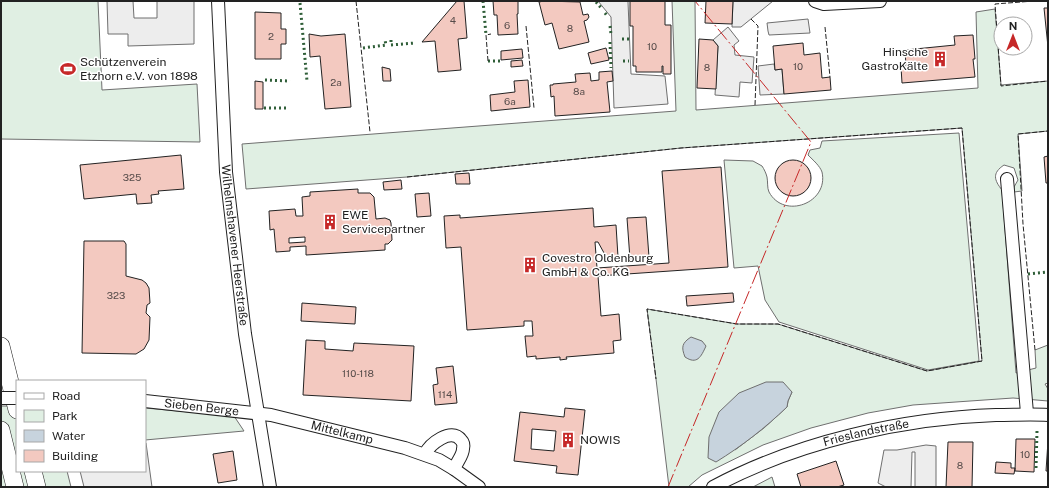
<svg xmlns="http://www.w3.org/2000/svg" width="1049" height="488" font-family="'Public Sans',sans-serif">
<rect width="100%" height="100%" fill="#fff"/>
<!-- green -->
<path fill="#e0efe3" stroke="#6f6f6f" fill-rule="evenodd" d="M1,1H98L102,90L197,84L200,142L1,139Z
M672,1H695L696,110L978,88L976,12L995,9L1001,85L1048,81V131L1018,134L1022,191L1014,192V187L1018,180L1014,168L1004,165C992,173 994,180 1002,190L1016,373L1036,368L1035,350L1048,345V383L1045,384L1048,389V401L1013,398L913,405L868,413L811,428L763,445L702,475L688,487H669L656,379L647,309L737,324H778L927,371L982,361L962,128L681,148L407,177L246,189L242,144L676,111ZM792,392L788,401L787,407L764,428L735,450Z
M959,133L979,361L928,370L779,322L765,300L758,266L734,268L724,160L753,161L762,166C764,169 766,173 767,177C768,182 767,188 769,192C784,220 829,203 822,172C820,166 813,160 808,155L810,150L820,148L822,141Z
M1,406H17V471H67L71,487H1Z
M145,408L234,416L244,431L145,440Z
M772,477L775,487H753Z"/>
<!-- parking -->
<path fill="#ededed" stroke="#6f6f6f" d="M107,1H133L134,18H157V1H194V44L128,46V34H108Z
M598,1H627L628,2L631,74L665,76L668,104L614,108L611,17Z
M733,1H773L741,27H732Z
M808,19L810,33L769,35L768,31L767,23Z
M728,27L739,41L734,45L735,55L754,57L752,83L740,82L739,97L715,95L718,46L713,40Z
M774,64L775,70L782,69L784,94L760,95L758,66Z
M145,443H146L152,487H84L80,471H145Z
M926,445L936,446V487H915V452H912L911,487H886L878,483L884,450H897Z"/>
<!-- water -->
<path fill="#c7d3dd" stroke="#6f6f6f" d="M691,337L702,341L706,346C701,357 697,365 685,357C681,347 682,343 691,337Z
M766,382H783L792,392L788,401L787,407C765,428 742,446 716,462L708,458L709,437L719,412L739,393Z"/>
<!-- building -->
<path fill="#f3c9c0" stroke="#222" fill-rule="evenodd" d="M457,1H464L467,38L458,39L461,70L438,72L435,41L422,42Z
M493,1H518V14H517L518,34L498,35L497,15H494Z
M544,1L580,2L583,15L588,14L589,17L587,20L584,21L589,42L559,49L552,23L545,25L539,2Z
M630,1H665V25H671V74H663V66H662V72H636V66H633V26H630Z
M706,1H733L732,24L705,23Z
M1044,8H1048V47Z
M255,12L281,13V29H286V44H281V59H255Z
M309,34L321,36L345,34L351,107L325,109L320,56L310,57Z
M973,35L975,59H973L975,77L902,83L901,67L906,66L905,50L955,45L954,36Z
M699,39L713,40L718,46L716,89L697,88Z
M803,43L804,55L820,53L822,78L830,77L831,90L784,94L782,69L775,70L773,46Z
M606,48L609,60L591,64L588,53Z
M522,49L523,58L501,60V51Z
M522,60L523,66L511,67V61Z
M382,67L390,69L391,81H383Z
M612,71L613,81L607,82L610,112L555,116L554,96L551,97L550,85H553V84L576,82L575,74L590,73L591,81L599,80V72Z
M528,80L530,107L491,111L490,95L515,92L514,81Z
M255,81L263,82V109H255Z
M181,155L184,189L158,191L159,194L151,195L152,203L137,204L136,194L84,199L80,165Z
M1048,156V183H1046L1044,157Z
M775 178a18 18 0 1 1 36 0a18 18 0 1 1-36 0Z
M721,167L728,267L598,276L601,316L619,314L621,340L613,341L614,353L566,357L567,359L560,360V357L536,359V356L527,357L525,336H533L532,321H524V326L467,330L461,247L446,248L444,216L460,215V218L593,208L594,227L616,225L618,257L609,262L598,242H595L597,268L669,263L662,171Z
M469,173L470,184H456L455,174Z
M401,180L402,189L384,190L383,182Z
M358,189V193H370L374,197L376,219L385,218L390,220L391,223L392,240L388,244H385V250L306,255V246L290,247V251L276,252L274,229L270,230L269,211L295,209L296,216H303L302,197L310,196V192ZM305,237V242L289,243V238Z
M429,193L431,216L417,217L415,194Z
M646,217L649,257L630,259L627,218Z
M84,241H124L126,244V276L142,280L146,283L149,288L150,303L147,305L146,313L150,317L149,340L144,349L136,354L82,353Z
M733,293L734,302L687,306L686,296Z
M302,303L356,307L355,324L301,321Z
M306,340L325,341V349L353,351L354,343L414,346L411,401L303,395Z
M453,366L457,403L435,405L433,385L438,384L436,368Z
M565,408L585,410L578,475L556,473L557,466L514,461L520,412L564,417ZM532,429L556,431L554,451L531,449Z
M1016,439H1035L1034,472L1015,471Z
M1048,441V471H1046Z
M948,442H973L972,487H946Z
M233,451L237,480L218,483L213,454Z
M836,461L844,485L837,487H801L797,474Z
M996,462L1011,463V468H1015L1014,474L995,473Z"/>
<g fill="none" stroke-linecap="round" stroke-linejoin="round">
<defs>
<g id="minor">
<path id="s1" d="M218,1L226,172L245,334L270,487"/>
<path d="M815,1L824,4L880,1"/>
<path d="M1007,179L1027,413"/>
<path id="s2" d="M145,401L271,415L405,448L439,460L454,469L479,487"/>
<path d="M425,454C430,444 451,427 461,440C463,442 464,445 463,449C463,455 457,462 454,469"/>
<path id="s3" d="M713,487C797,442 902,418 996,415C1014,415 1031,414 1048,415"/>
</g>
<path id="highway" d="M1,346L17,410
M1,430L15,487
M33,471L37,487"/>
</defs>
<!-- minor casing -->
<use href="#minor" stroke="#222" stroke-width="14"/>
<!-- highway casing -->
<use href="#highway" stroke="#222" stroke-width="18"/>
<!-- minor -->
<use href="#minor" stroke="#fff" stroke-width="12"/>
<!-- highway -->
<use href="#highway" stroke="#fff" stroke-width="17"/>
<defs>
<path id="minor-bridge" d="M1,398H17"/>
</defs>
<!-- minor-bridge casing -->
<use href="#minor-bridge" stroke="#222" stroke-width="14" stroke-linecap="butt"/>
<!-- minor-bridge -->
<use href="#minor-bridge" stroke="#fff" stroke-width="12"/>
<!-- hedge -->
<path stroke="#2f5e38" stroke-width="3" stroke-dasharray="2 3" stroke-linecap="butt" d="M483,1L486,35
M596,2L602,9
M300,3L307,81
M605,13L608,17
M610,26L611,34
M622,39H629
M391,40V45L415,43
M610,42L611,68
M363,48L386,45L385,40
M488,61H502
M623,61H629
M265,80L290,81
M264,108H289
M1028,274L1048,272
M1036,468L1037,431"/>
<!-- fence -->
<path stroke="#222" stroke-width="1" stroke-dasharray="5 2" stroke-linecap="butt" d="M356,1L370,132
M1034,1L995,4L1001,86L1048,81
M751,19L758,26L755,105
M526,26L534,108
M825,27L830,77
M488,61L486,35L491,34
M407,177L681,148L962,128L982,361L927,371L778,324H737L647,309L656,379
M1035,350L1023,224L1018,134L1048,131"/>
<!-- power -->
<path stroke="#c62828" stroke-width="1" stroke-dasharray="14 3 2 3" stroke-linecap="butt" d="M668,487L811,142L695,1"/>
</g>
<!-- icons -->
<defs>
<symbol id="building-bare" viewBox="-9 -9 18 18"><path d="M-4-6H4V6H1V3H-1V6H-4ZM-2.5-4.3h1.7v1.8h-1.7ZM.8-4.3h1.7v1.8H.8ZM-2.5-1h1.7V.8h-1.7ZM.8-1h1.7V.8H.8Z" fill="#c62828" stroke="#fff" stroke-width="2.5" paint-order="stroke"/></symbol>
<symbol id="stadium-bare" viewBox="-9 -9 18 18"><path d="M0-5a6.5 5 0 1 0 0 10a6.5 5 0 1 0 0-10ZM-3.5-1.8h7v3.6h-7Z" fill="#c62828" stroke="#fff" stroke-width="2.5" paint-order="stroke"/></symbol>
</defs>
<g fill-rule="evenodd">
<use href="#building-bare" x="929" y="48" width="22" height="22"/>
<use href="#stadium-bare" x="57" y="58" width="22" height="22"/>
<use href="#building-bare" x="319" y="211" width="22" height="22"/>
<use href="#building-bare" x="519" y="254" width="22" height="22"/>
<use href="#building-bare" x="557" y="429" width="22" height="22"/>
</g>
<g text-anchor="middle" stroke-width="3" stroke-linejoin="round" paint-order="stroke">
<!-- number labels -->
<g font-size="10" fill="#564c4a">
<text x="453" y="24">4</text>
<text x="507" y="29">6</text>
<text x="570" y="32">8</text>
<text x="271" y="40">2</text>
<text x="652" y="50">10</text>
<text x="798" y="70">10</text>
<text x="707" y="71">8</text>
<text x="336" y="86">2a</text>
<text x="579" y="95">8a</text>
<text x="510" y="105">6a</text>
<text x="132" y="181">325</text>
<text x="116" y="299">323</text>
<text x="358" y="377">110-118</text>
<text x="445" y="398">114</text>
<text x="1025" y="458">10</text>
<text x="960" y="469">8</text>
</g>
<!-- poi labels -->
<g font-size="12" fill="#222" stroke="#fff" text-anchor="start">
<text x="928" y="56" text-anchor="end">Hinsche<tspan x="928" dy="14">GastroKälte</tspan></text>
<text x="80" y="66">Schützenverein<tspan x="80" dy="14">Etzhorn e.V. von 1898</tspan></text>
<text x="342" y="219">EWE<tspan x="342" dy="14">Servicepartner</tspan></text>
<text x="542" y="262">Covestro Oldenburg<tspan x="542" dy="14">GmbH &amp; Co. KG</tspan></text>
<text x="580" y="444">NOWIS</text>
</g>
<!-- street labels -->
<g font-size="12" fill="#222" stroke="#fff">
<text dy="4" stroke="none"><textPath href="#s1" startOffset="245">Wilhelmshavener Heerstraße</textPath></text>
<text dy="4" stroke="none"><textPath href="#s2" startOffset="57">Sieben Berge</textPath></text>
<text dy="4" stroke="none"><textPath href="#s2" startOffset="200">Mittelkamp</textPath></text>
<text dy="4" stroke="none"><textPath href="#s3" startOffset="163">Frieslandstraße</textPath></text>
</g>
</g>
<!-- border -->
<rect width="1049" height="488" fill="none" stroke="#222222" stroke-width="4"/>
<!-- legend -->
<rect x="16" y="380" width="130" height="92" fill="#ffffff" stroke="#a7a7a7"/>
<rect x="24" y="393" width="20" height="6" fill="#ffffff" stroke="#a7a7a7"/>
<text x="52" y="400" font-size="12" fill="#222222">Road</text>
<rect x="24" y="410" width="20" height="12" fill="#e0efe3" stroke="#a7a7a7"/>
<text x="52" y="420" font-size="12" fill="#222222">Park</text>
<rect x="24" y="430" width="20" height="12" fill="#c7d3dd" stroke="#a7a7a7"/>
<text x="52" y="440" font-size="12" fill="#222222">Water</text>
<rect x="24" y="450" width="20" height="12" fill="#f3c9c0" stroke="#a7a7a7"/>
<text x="52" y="460" font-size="12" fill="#222222">Building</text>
<!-- north arrow -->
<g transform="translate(1013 36)"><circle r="19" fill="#ffffff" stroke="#a7a7a7"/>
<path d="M0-3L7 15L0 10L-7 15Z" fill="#c62828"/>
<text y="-6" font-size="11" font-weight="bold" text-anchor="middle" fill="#222222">N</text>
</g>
</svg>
